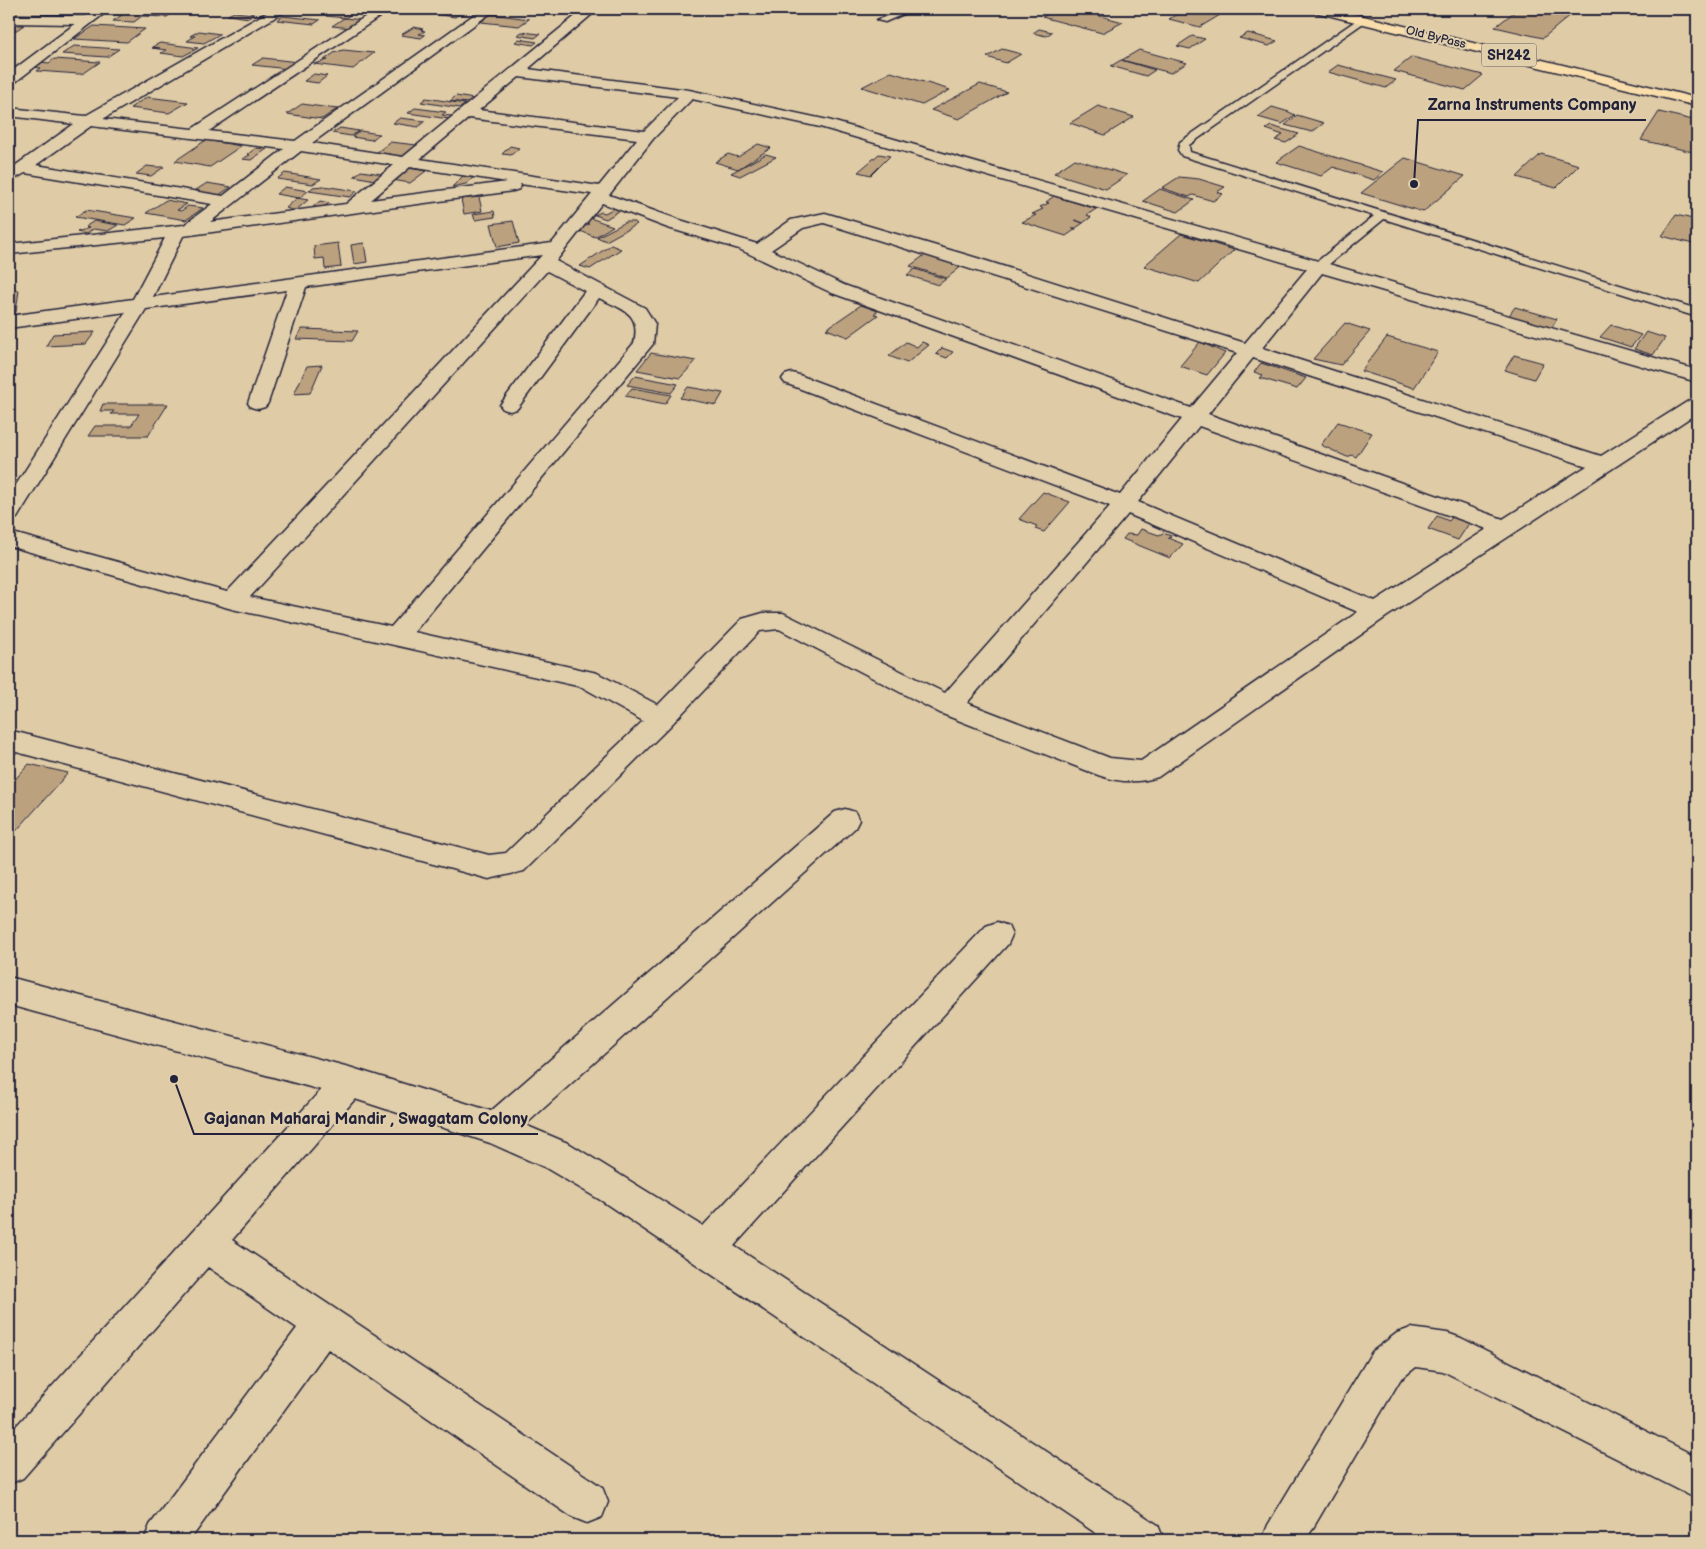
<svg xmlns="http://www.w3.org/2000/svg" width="1706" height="1549" font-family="'Balsamiq Sans',sans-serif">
<rect width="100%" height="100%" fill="#dfcba6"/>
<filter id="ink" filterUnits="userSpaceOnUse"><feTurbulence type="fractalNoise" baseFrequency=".02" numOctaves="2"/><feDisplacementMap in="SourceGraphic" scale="10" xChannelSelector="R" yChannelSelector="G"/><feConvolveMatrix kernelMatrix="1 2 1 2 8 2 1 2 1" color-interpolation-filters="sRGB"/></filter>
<g filter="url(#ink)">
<!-- building -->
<path fill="#bca17f" stroke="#22223b" d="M56,9H87L76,17L45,16Z
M118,9H147L176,10L167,17L142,16L134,22L113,21L122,15L110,14Z
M338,9H360L345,18L326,16Z
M441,9H442L463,11L455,17L433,14Z
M1058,9H1074L1123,22L1102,33L1042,17Z
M1186,9H1230L1200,27L1169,19Z
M1518,9H1578L1543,38L1495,27Z
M234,12L254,14L249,18L228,15Z
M491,14L529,19L519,26L481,22Z
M283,16L320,20L314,24L277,20Z
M344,18L364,20L352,28L332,26Z
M12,22H22L18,25H24L9,35V24Z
M94,26L145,29L127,42L74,39Z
M414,27L423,29L421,30L425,31L419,34L425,35L421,38L401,35Z
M1039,29L1052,32L1046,36L1033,33Z
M199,31L220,34L204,43L187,41L195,36H190Z
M522,32L540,34L535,38L517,35Z
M1248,33L1277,41L1269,46L1239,38Z
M1192,36L1205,39L1190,49L1177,46Z
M519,39L537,42L533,45L515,42Z
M160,43L198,48L183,56L161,53L166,50L152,48H160L152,47Z
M74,46L119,49L107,57L62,54Z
M1002,49L1021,54L1006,63L987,57Z
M343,50L374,53L353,69L314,64L328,60H324L334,53Z
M1139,50L1187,63L1171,73L1122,60Z
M1412,57L1483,75L1465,90L1394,71Z
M263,58L298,62L289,69L252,65Z
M54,59L100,62L84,73L79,74L37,71L41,68L33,67L41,62L49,63Z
M1121,60L1155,70L1146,76L1111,66Z
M1338,65L1396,80L1386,88L1328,72Z
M891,72L950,90L922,105L862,87Z
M314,74L327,76L318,83L304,81Z
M980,84L1007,92L959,119L931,110Z
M456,96L474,99L468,103L450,101Z
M147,97L188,102L169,113L130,108Z
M426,98L465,104L460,108L421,102Z
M302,104L337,109L322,119L287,114Z
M1098,106L1134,117L1105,135L1070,123Z
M1272,107L1289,112L1295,115L1282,124L1258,117Z
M415,108L446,112L442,115L452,116L449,119L408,113Z
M1659,112L1697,121V153L1641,140Z
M1297,115L1324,123L1312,132L1285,125Z
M400,118L425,121L418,127L393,123Z
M1271,126L1299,134L1286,143L1275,140L1283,135L1266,129Z
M340,128L359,131L351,136L332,133Z
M360,131L379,134L372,140L352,137Z
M206,140L241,146L210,167L175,161Z
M390,142L417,145L403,157L376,153Z
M758,144L771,148L738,169L715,162L728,154L738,157Z
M510,146L519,148L511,155L502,154Z
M1299,146L1383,172L1374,180L1333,167L1321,176L1276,162Z
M256,148L267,149L251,160L242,159L250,155L248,154Z
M766,154L776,157L740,176L731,173Z
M879,154L890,156L871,175L858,172Z
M1541,154L1579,165L1556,188L1517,177Z
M1405,158L1465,176L1423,212L1361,193Z
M1075,159L1127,175L1106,189L1054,173Z
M147,166L155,167H164L151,176L136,174Z
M408,168L426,171L410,183L392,180Z
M361,171L382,174L375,180L354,176Z
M285,173L321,179L313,184L277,179Z
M463,176L473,178L466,184L452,187Z
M1179,177L1199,179L1225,187L1217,192L1223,194L1213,201L1193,195L1189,197L1162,188Z
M207,183L231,187L216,197L196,190Z
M323,186L357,191L350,197L309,191L313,187Z
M285,187L308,191L299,198L276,194Z
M1160,189L1194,200L1178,212L1143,201Z
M1054,196L1096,209L1087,215L1091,217L1083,223L1075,220L1083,223L1076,228H1072L1076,229L1066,236L1022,222L1036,215L1032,214L1043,209L1040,207L1049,203L1046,202Z
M479,197L482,211L464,214L461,199Z
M297,198L308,200L295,211L286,208Z
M166,200L187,204L177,210L181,211L188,206L203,208L186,220L146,213Z
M320,201L329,203L322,208L313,207Z
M616,207L622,209L606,219L595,215L601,212L605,213Z
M86,210L136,218L125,225L75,217Z
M494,211L495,217L475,220L473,214Z
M1676,215L1697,220V245L1662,236Z
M590,218L613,226L595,237L578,230L589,224L583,222Z
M94,221L118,225L108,231L93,229L86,234L77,232L89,228L85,227Z
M513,221L519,243L497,247L491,224Z
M626,222H635L637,224L606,241L597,237Z
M1181,234L1208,242L1234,250L1199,283L1144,266Z
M338,243L341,267L325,269L324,258L315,259L314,246Z
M364,243L367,262L354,264L351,245Z
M611,245L621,249L590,269L580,266Z
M926,254L963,265L947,278L910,266Z
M915,269L946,279L938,285L907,275Z
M19,290L16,312L9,313V291Z
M861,305L878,311L874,314L878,315L848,337L826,329Z
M1515,307L1557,319L1551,329L1508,317Z
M1345,323L1370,331L1341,365L1313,359Z
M1611,325L1641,335L1631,347L1600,337Z
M302,329L358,331L352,341L296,339Z
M95,332L86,344L46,346L53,334Z
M1646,332L1665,338L1653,355L1634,349Z
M1387,337L1438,352L1414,388L1361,371Z
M906,342L917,347L922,342L929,345L907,363L889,356Z
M1200,342L1225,353L1207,375L1180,366Z
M942,348L953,352L947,358L936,354Z
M651,353L696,361L680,378L637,370Z
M1514,355L1543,363L1534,379L1505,370Z
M1261,363L1306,378L1297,389L1260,378L1263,375L1254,372Z
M322,365L310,393L294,394L307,366Z
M635,376L678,384L671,393L627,385Z
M688,387L723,393L716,405L680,398Z
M632,388L671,395L665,404L625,396Z
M103,404H168L148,436H88L95,426H131L139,414H111L114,411H100Z
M1338,422L1372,433L1356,457L1352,455L1347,457L1321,445Z
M1043,492L1070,502L1044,532L1035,529L1037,526L1019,519Z
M1437,516L1449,521L1453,516L1470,522L1458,540L1428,529Z
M1141,529L1159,535L1163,533L1171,536L1168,538L1183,544L1170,558L1123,539L1127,534L1137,535Z
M29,764L68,773L9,839V786Z"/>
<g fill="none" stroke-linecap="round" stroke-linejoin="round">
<defs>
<path id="service" d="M904,9H915L885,22L877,20Z
M1361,17L1369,19L1189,145L1190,152L1697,309V317L1384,219L1322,270H1314L1312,267L1314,264L1374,216L1182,156L1178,150L1180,142Z"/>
<path id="minor" d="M95,9H110L14,83L9,84V73L75,24L9,23V15L85,16Z
M273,9H289L103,119L192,129L377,9H391L209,131L295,141L482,9H496L312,143L403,157L584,9H598L528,69L689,90L828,120L1697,370V382L1322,273L1262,348L1601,456L1690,400L1697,398V413L1386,617L1158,777C1137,784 1118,782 1098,775L940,713L779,629L760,631L670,726L524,871L489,879L9,750V730L489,855L506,853L643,721L582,687L232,609L9,546V532L227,592L542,255L306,287L268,403L265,407L258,409L251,407L248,403L287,290L146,309L20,513L17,518L9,520V496L126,312L9,328V316L133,299L165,238L9,254V244L184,225L212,204L25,173L9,182V170L74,124L9,116V108L85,116ZM519,77L678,97L644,131L479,110ZM692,99L820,127L1307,269L1245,343L977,258L825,213L791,220L757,244L680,220L609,195L653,139ZM469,118L637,139L599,186L420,159ZM91,126L284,149L223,196L36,165ZM301,151L394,165L346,204L210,222ZM410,167L507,182L371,200ZM520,184L592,194L552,243L153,297L183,236L513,191L519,189L521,186ZM602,203L668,228L739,249L832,293L1182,419L1120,495L799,375L792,373L785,375L782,379L785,383L1110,506L945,693L783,613H763L742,619L658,705L597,673L414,632L653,344L655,324L645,308L556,261ZM824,223L1237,353L1191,408L844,285L771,250L803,228ZM547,271L585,291L503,401L500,405L503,409L510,411L517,409L599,298C623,310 641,312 634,343L391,627L250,597ZM1253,358L1587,466L1503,519L1208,414ZM1199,426L1487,529L1375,601L1138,502ZM1128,514L1358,612L1141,761L1110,758L967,703Z
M845,809L855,812L859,820L855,828L525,1125L570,1144L703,1226L986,926L997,922L1008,926L1012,935L1008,944L734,1246L1158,1525L1164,1540H1106L693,1262L602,1201L546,1168L490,1143L355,1099L232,1240L602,1487L608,1502L602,1517L587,1523L572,1517L328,1349L190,1540H144L150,1525L297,1328L208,1267L23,1478L9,1484V1434L321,1090L9,1005V977L349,1067L491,1111L835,812Z
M1411,1328L1447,1333L1461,1338L1697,1457V1499L1443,1371L1416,1367L1400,1380L1306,1540H1262L1268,1525L1372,1352L1397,1333Z"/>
<path id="primary" d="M1313,9H1335L1697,98V106L1315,12Z"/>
</defs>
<!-- service casing -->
<use href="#service" stroke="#22223b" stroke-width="3"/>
<!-- minor casing -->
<use href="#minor" stroke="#22223b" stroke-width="3"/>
<!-- primary casing -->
<use href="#primary" stroke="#22223b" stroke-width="3"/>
<!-- service -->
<use href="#service" fill="#e1cfac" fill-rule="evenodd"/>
<!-- minor -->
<use href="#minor" fill="#e1cfac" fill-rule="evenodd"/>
<!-- primary -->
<use href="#primary" fill="#f9deab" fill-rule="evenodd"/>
</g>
</g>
<g text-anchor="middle" stroke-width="4.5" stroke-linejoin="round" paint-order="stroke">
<!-- far-street labels -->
<g font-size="12" fill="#22223b" stroke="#e1cfac">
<text transform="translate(1436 37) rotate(14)" y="4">Old ByPass</text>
</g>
<!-- shield labels -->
<rect fill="#e1cfac" stroke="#5b565d" stroke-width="1" x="1481.5" y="43.5" width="55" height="23" rx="4"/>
<g font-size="14" font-weight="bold" fill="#22223b">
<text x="1509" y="60">SH242</text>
</g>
</g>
<!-- callouts -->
<path fill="none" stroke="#22223b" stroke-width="2" d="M1414 184L1418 120H1646M174 1079L194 1134H538"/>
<g fill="#22223b" stroke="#e1cfac" stroke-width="2">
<circle cx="1414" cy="184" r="5"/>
<circle cx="174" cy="1079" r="5"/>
</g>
<g font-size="16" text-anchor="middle" font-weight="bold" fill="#22223b" stroke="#e1cfac" stroke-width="4.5" stroke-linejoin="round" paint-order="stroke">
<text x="1532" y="110">Zarna Instruments Company</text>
<text x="366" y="1124">Gajanan Maharaj Mandir , Swagatam Colony</text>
</g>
<!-- margin -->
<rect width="1706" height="1549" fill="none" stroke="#e1cfac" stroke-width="30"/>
<rect x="15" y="15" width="1676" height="1519" fill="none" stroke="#22223b" stroke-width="2" filter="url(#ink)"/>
</svg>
